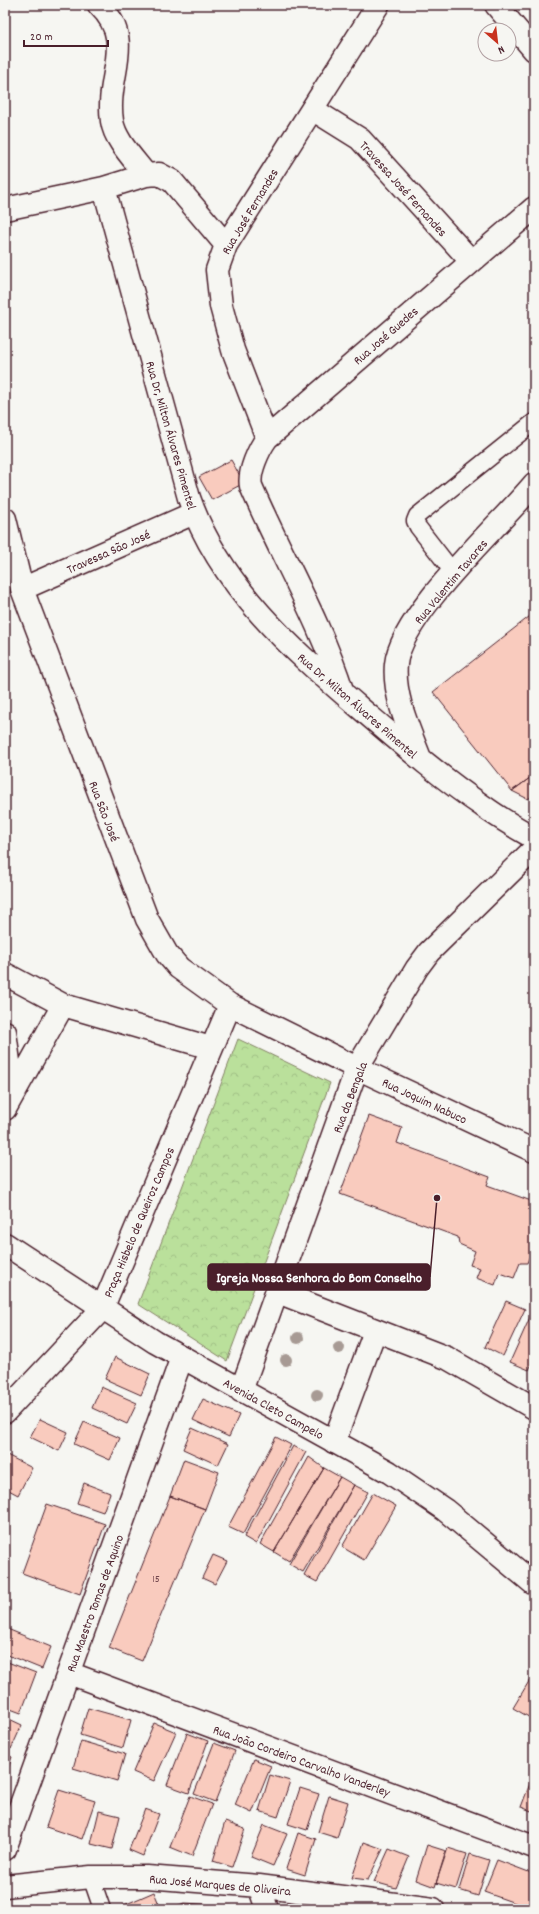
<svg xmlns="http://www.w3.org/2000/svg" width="539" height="1914" font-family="Dekko,sans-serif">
<defs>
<pattern id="park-crowns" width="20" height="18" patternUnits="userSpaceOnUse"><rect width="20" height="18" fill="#bae09b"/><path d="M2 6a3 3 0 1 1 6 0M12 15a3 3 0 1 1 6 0" fill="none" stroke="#a1c086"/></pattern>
</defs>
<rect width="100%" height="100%" fill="#f6f6f2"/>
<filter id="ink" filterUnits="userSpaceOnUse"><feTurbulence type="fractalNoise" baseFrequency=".025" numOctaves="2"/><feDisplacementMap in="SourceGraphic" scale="8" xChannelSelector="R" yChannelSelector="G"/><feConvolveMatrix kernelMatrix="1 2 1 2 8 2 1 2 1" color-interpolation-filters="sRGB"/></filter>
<g filter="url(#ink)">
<!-- park -->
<path fill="url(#park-crowns)" stroke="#828063" d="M238,1039L330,1083L227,1361L138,1304Z"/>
<!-- building -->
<path fill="#f9cbbe" stroke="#4a1f2b" d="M231,460L244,483L212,500L199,477Z
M534,613V775L512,791L433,692Z
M534,775V795L528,799L512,791Z
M369,1116L402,1128L397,1143L490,1177L487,1185L534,1202V1245L527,1263H520L514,1278L499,1273L495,1285L476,1278L480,1268L470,1265L475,1251L459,1244L458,1237L340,1194Z
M506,1301L525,1309L503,1356L485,1347Z
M531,1315L534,1316V1359L529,1370L510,1362Z
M115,1357L150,1374L141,1395L105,1379Z
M101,1387L137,1403L127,1424L92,1408Z
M203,1399L239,1415L229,1437L193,1420Z
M40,1419L68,1432L59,1451L30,1437Z
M84,1422L120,1438L110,1460L74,1444Z
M192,1428L228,1444L218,1465L183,1449Z
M276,1437L291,1445L243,1534L228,1527Z
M293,1446L306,1452L256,1544L244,1537Z
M5,1454L32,1468L18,1495L5,1488Z
M309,1457L324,1468L274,1552L260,1544Z
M184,1459L219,1472L205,1509L170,1496Z
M324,1468L340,1477L289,1561L274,1552Z
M340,1477L354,1485L303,1572L289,1564Z
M84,1483L110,1493L103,1512L77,1503Z
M354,1485L368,1492L317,1582L304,1575Z
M373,1493L396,1506L364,1560L342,1547Z
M170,1496L205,1509L142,1661L109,1648Z
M47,1504L105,1524L80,1594L22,1573Z
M213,1555L227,1561L215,1584L202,1578Z
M5,1628L51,1647L42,1669L5,1654Z
M5,1661L36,1673L21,1713L5,1707Z
M534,1673V1720L513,1708Z
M88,1708L131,1720L123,1748L80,1735Z
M5,1717L22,1725L11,1749L5,1746Z
M154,1723L176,1732L154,1781L133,1772Z
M187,1733L208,1741L189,1793L167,1785Z
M81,1741L125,1754L117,1781L73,1768Z
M214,1743L235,1751L215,1802L194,1794Z
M5,1754L12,1757L5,1777Z
M254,1759L271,1766L252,1813L235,1805Z
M534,1773V1812L521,1807Z
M270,1775L290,1781L278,1817L259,1811Z
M300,1788L319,1794L307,1830L288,1824Z
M59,1790L95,1801L82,1839L46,1827Z
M190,1796L212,1804L192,1856L170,1847Z
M329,1796L348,1802L337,1838L318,1832Z
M145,1809L159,1814L143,1856L129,1850Z
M99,1811L120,1816L112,1849L91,1844Z
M225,1822L245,1829L232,1867L213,1861Z
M264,1825L287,1834L273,1866L251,1857Z
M298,1833L316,1839L305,1875L286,1869Z
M364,1842L383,1849L368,1880L352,1878Z
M427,1845L446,1851L435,1887L416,1880Z
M448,1848L467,1854L456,1889L436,1883Z
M389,1849L409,1857L396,1888L374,1882Z
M470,1854L489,1860L478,1896L459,1890Z
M497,1860L534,1874V1904L532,1909L484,1892Z
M154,1892L161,1909H115Z
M184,1903L232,1906L233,1909H187Z
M184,1903L187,1909H169Z"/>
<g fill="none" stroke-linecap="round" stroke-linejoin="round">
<defs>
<path id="lane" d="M453,572L418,527L415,521L417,516L534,422
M91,1877L102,1909"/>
<path id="street" d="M99,5C137,42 105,75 112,121C115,141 135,160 146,175
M496,5L534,50
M312,109L360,139L471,261
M104,188L189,498C220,586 291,649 360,708C400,742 440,777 483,806C499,818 517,828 534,838
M5,209L104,188L146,175L159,174L172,181L226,245
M267,438L233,350L221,306L217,270L226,245L378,5
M5,519L22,589L147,919L167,954L179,968L230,1005L357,1068L417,968L429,952L534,849
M22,589L194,513
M343,693C319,618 281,556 251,486C248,472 259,449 267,438L534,208
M420,758C409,729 393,696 396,664C401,614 500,525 534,484
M5,974L63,1005L211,1048
M5,1032L13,1092
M5,1109L63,1005
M278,1292L447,1358L534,1408
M5,1412L102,1309L230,1005
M334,1442L375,1331
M69,1673L534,1847
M5,1849L182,1357
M5,1886L91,1877H147L259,1886L433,1909
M259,1886L267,1909"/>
<path id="secondary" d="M5,1244L155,1342L389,1472L445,1510L534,1584
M241,1391L357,1068L534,1151"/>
</defs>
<!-- lane casing -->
<use href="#lane" stroke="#4a1f2b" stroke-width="19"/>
<!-- street casing -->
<use href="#street" stroke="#4a1f2b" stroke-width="25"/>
<!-- secondary casing -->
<use href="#secondary" stroke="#4a1f2b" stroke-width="25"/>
<!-- lane -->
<use href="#lane" stroke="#f6f6f2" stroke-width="16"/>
<!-- street -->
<use href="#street" stroke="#f6f6f2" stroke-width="22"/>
<!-- secondary -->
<use href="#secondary" stroke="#f6f6f2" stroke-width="22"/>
</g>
<!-- trees -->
<g fill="#a79a94">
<circle cx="298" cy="1338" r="6"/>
<circle cx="339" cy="1348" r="6"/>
<circle cx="286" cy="1360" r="6"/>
<circle cx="317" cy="1395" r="6"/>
</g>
</g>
<g text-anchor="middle" stroke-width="3" stroke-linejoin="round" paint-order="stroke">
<!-- number labels -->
<g font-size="11" fill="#764a50">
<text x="156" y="1582">15</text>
</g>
<!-- street labels -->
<g font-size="13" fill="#4a1f2b" stroke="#f6f6f2">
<text transform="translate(404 188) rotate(48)" y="5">Travessa José Fernandes</text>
<text transform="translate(249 211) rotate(-59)" y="5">Rua José Fernandes</text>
<text transform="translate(385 335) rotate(-41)" y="5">Rua José Guedes</text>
<text transform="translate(172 435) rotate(74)" y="5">Rua Dr, Milton Álvares Pimentel</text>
<text transform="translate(108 551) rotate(-24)" y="5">Travessa São José</text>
<text transform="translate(450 581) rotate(-50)" y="5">Rua Valentim Tavares</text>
<text transform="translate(358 705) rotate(41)" y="5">Rua Dr, Milton Álvares Pimentel</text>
<text transform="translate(105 811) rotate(69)" y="5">Rua São José</text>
<text transform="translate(349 1097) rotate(-69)" y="5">Rua da Bengala</text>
<text transform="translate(425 1100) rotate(25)" y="5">Rua Joquim Nabuco</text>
<text transform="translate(138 1222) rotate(-67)" y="5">Praça Hisbelo de Queiroz Campos</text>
<text transform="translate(274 1408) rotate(29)" y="5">Avenida Cleto Campelo</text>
<text transform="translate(94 1603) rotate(-70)" y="5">Rua Maestro Tomas de Aquino</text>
<text transform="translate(302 1760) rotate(20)" y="5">Rua João Cordeiro Carvalho Vanderley</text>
<text transform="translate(220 1884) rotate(5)" y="5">Rua José Marques de Oliveira</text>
</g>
</g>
<!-- callouts -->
<path fill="none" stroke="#4a1f2b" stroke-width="1.5" d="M437 1198L430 1277"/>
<circle fill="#4a1f2b" stroke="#f6f6f2" stroke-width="1.5" cx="437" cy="1198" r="4"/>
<rect fill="#4a1f2b" stroke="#4a1f2b" stroke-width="1.5" x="208" y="1264" width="222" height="26" rx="4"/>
<g font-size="14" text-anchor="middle" font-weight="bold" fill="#fff">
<text x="319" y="1282">Igreja Nossa Senhora do Bom Conselho</text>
</g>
<!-- margin -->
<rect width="539" height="1914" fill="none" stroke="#f6f6f2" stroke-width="20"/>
<rect x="10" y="10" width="519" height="1894" fill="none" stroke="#4a1f2b" stroke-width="1.5" filter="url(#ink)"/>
<!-- north arrow -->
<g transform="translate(497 42) rotate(152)"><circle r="19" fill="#f6f6f2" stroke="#b1a0a2"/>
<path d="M0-3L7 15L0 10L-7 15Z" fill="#c8321e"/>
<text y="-6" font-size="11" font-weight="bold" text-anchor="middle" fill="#4a1f2b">N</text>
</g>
<!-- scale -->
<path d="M24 40v6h84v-6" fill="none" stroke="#4a1f2b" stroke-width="2"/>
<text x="30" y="40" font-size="12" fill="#4a1f2b" stroke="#f6f6f2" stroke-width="3" paint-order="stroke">20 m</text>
</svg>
